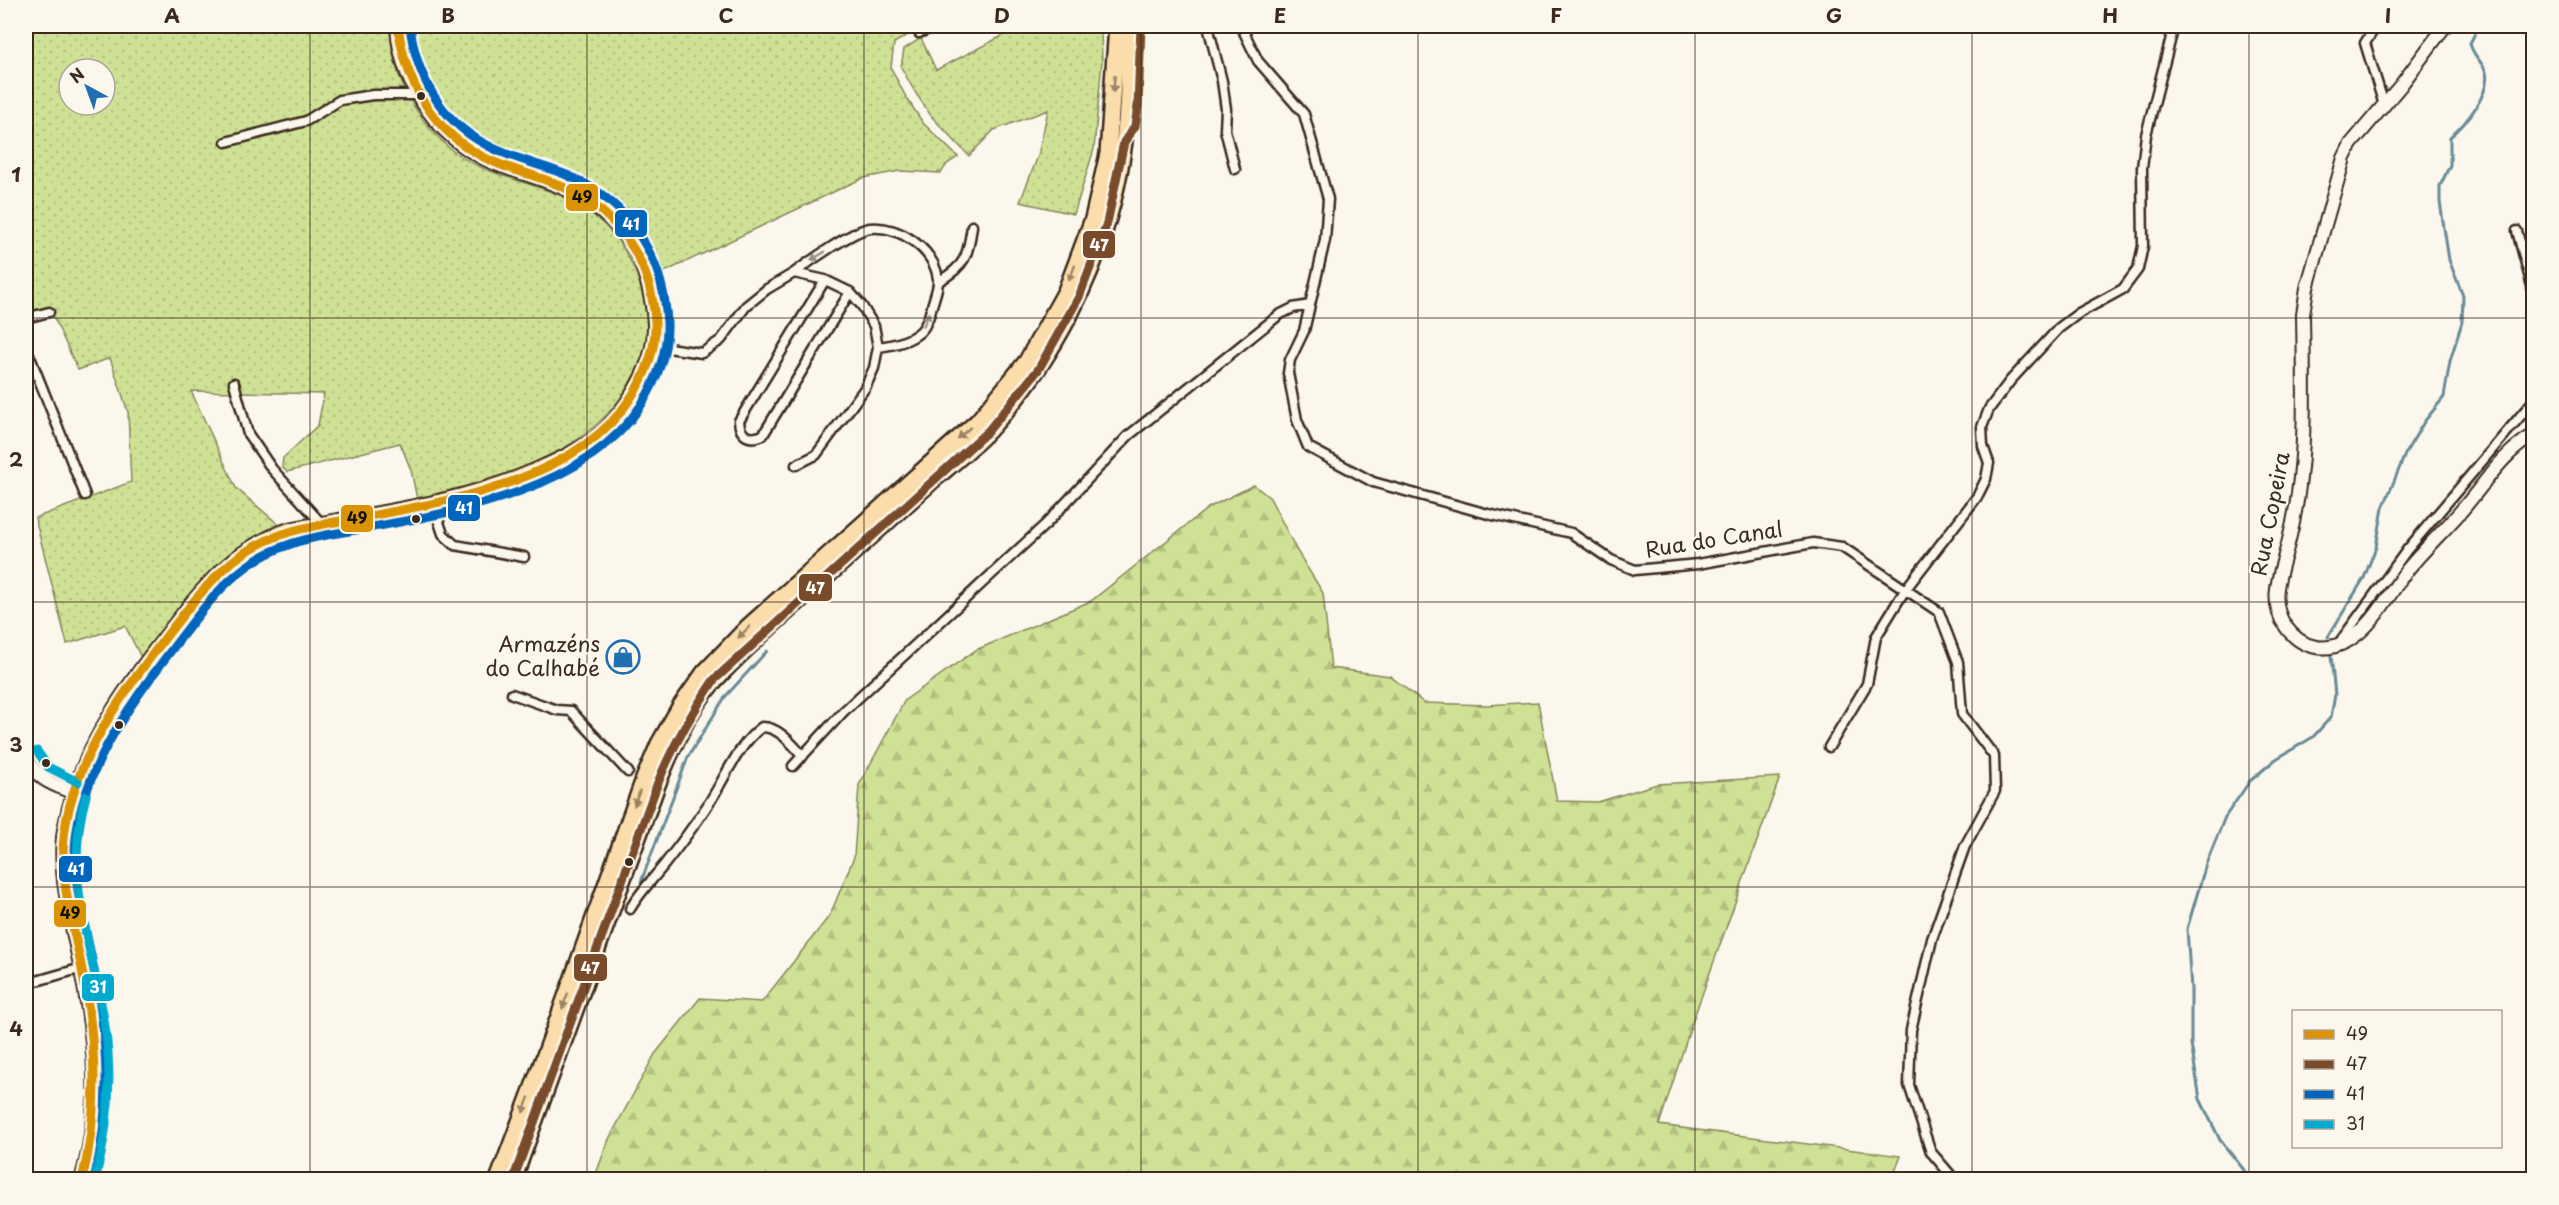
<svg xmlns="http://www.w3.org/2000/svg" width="2559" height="1205" font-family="'Playpen Sans',sans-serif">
<defs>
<pattern id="grass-dots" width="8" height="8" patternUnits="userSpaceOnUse" patternTransform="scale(1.5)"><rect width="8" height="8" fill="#cfe195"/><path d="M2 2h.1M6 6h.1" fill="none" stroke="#b3c180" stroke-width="1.8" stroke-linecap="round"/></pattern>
<pattern id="forest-firs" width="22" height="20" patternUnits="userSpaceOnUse" patternTransform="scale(1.5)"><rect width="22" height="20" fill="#cfe195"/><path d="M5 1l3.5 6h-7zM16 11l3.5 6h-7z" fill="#b3c180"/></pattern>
</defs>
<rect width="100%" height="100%" fill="#fbf7ec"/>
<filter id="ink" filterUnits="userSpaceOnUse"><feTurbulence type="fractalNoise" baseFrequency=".0167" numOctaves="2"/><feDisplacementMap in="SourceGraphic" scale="12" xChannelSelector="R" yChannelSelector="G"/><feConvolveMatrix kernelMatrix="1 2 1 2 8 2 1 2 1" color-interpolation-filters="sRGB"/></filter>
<g filter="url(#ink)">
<!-- grass -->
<path fill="url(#grass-dots)" stroke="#85865a" stroke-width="1.5" fill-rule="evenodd" d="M26,26H390C392,75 411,112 446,145C485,182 550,180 592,214C622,238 639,270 645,306C650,338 645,357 629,384C587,460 494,478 417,499L411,470L400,443L287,472L282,467L283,458L318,425L324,394L191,391L236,488L278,524L233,550L209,572L142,659L125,626L67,644L35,518L131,482L128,412L110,358L78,370L49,307L26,312ZM69,69H105V105H69Z
M407,26H924L894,43L891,68L906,97L923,123L958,157L947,164L941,173L900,171L863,178L656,276C648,236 614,203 579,184C549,167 512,162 481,145C439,123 410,73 407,26Z
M1007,26H1047V33L1101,29L1102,61L1094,149L1074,214L1020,202L1038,156L1048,110L994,130L969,156L932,117L915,92L901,67L904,49L921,38L936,70L1006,34Z"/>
<!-- forest -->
<path fill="url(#forest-firs)" stroke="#85865a" stroke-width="1.5" d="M1254,485L1270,498L1297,551L1323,593L1331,668L1390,676L1424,703L1487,705L1538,702L1557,801L1598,802L1657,784L1780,777L1693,1020L1659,1125L1901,1156L1892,1179H594L609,1139L655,1054L700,998L762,1002L830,915L854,857L859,785L905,700L976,650L1091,601L1208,508Z"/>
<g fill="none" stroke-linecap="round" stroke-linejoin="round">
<!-- stream -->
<path stroke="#678a96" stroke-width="3" d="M2328,637L2364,578L2376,547L2383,508L2406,452L2424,422L2444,397L2450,361L2462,322L2463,296L2449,260L2440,202V186L2450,165V137C2465,125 2491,93 2486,72C2482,61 2472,55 2470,43L2479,26
M641,882L688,757L725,697L767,651
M2252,1180L2220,1140L2200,1099L2191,1044V989L2187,929L2206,864L2225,817L2250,781L2276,759L2313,737L2331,717L2335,695L2331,656"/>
<defs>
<path id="street" d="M1208,26L1222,81L1226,109L1225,130L1235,169
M1241,26L1258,61L1304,114L1328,199L1325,240L1304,331L1290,360L1288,373L1297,420L1308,447L1373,482L1488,514L1571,533L1611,560L1635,570L1698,564L1813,543L1842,547L1939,612L1958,662L1962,714L1994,756L1995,791L1965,846L1932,939L1911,1030L1909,1085L1931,1152L1955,1180
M2376,26L2365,43L2384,105
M2525,26L2534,40
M919,33L936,26
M226,142L306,121L340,100L373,95H418
M2517,231L2532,286L2534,303
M794,273C810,261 852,231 870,228C899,225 934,249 938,279C939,287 934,298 932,306C930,314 927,325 921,331C909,342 893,345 878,347
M825,280L739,421C740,436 749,441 763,435L850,292
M939,281C966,266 968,255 972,226
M26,318L49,312
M655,346L702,353L721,340L746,306L767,289L794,273L825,280L850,292L862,306L874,326L878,347L874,368L865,388L816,455L796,465
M26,347L85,495
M234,383L248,434L272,469L322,524
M433,504L443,534L455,545L524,557
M2339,643L2407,550L2534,400
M512,694L557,710L571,711L628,772
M1829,747L1867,684L1876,637L1905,590L1977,497L1986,479L1989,463L1983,446L1982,427L1989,409L2010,381L2059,328L2079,313L2123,289L2138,269L2143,246L2142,168L2146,135L2174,26
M793,766L844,711L1046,524L1128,436L1279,315L1293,308L1310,305
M630,909C640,892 652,880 664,865C679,846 694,826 707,806C724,781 737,745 762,727C779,727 792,744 803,756
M26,984L82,968"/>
<path id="secondary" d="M2445,26L2401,85L2351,144L2344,158L2307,288L2303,314C2304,392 2308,469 2288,544C2281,572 2267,601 2286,627C2301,648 2325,654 2349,640C2373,626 2388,596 2404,574C2421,552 2443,532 2462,510C2484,485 2503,452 2534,435
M26,756C36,780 52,784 74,793"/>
<path id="primary" d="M82,1180C104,1107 95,1033 80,960C72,920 57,866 66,825C79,757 120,696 162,642C199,594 229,551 289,530C372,514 457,505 535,471C553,463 572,455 588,444C609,430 626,408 638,386C651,362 658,340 654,312C647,265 637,239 599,208C570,184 534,177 499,164C442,143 401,86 398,26"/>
<path id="highway" d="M498,1180L547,1050L644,779L659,744L680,707L704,673L749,626L978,421L1027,361L1066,291L1093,219L1108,154L1117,26
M513,1180L657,785C672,748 688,709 716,679C747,645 784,615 818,584C857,549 895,515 933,480C952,464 972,448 989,430C1062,351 1110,249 1124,142C1129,104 1129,64 1130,26"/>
</defs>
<!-- street casing -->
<use href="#street" stroke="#3b2a1e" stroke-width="13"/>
<!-- secondary casing -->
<use href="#secondary" stroke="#3b2a1e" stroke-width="16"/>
<!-- primary casing -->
<use href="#primary" stroke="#3b2a1e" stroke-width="18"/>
<!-- highway casing -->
<use href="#highway" stroke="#3b2a1e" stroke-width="20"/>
<!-- street -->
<use href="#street" stroke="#fbf7ec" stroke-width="8"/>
<!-- secondary -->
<use href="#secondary" stroke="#fbf7ec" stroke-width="12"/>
<!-- primary -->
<use href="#primary" stroke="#fbddab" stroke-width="14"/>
<!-- highway -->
<use href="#highway" stroke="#fbddab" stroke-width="15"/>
<defs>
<path id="bus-1" d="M82,1180C100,1109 96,1041 82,970C75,933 64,896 63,858C62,774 120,697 168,634C188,608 208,582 233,561C275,528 319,525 370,516C456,500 579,478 630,399C645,377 656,351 655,323C652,257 613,205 551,182C526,172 499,167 476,153C429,125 405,79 398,26"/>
<path id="bus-2" d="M513,1180L657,785C672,747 691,714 714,680L988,431L1038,370L1079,297L1107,223L1124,142L1135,126L1138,106L1141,26"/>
<path id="bus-3" d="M94,1180C112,1109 108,1041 94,970C87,933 76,896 75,858C74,780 128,707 173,648C193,622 212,595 237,574C278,539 322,536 373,527C462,511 586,488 640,407C656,382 668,353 667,323C664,258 629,202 569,176C541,164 511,159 485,144C440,120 416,75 410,26"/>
<path id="bus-4" d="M37,751L48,767L78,782
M86,796C59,889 101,962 108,1053C111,1095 106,1139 95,1180"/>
</defs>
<!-- bus-1 casing -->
<use href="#bus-1" stroke="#fbf7ec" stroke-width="14"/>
<!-- bus-2 casing -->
<use href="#bus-2" stroke="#fbf7ec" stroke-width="14"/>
<!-- bus-3 casing -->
<use href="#bus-3" stroke="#fbf7ec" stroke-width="14"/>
<!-- bus-4 casing -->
<use href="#bus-4" stroke="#fbf7ec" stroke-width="14"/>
<!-- bus-1 -->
<use href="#bus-1" stroke="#db9304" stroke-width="9"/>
<!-- bus-2 -->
<use href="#bus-2" stroke="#7a4b2a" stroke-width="9"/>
<!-- bus-3 -->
<use href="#bus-3" stroke="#0065bd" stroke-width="9"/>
<!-- bus-4 -->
<use href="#bus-4" stroke="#00a9ce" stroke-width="9"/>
</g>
<!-- one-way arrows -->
<defs><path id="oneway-solid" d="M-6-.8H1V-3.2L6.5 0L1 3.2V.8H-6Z" transform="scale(1.5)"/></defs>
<g fill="#9b8464">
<use href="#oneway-solid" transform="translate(1114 84) rotate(95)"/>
<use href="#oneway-solid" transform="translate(1072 273) rotate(111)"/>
<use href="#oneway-solid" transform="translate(964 433) rotate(138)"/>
<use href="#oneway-solid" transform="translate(744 632) rotate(135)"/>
<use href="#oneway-solid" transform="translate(637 798) rotate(110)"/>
<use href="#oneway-solid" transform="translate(565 1001) rotate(110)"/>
<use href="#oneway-solid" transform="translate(526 1105) rotate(111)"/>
</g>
<g fill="#9b9085">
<use href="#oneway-solid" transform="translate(818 256) rotate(149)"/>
<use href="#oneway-solid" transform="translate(926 320) rotate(-66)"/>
</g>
</g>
<!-- grid -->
<path fill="none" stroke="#3b2a1e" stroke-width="1.5" stroke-opacity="0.55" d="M310,26V1180M587,26V1180M864,26V1180M1141,26V1180M1418,26V1180M1695,26V1180M1972,26V1180M2249,26V1180M26,318H2534M26,602H2534M26,887H2534"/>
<!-- icons -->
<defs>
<symbol id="shop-ring" viewBox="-11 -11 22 22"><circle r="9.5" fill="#fbf7ec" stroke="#1f6fb2" stroke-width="1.5"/><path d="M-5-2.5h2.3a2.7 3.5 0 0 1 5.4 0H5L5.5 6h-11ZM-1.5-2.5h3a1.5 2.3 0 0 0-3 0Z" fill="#1f6fb2"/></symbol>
</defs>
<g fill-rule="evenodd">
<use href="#shop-ring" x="604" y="638" width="38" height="38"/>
</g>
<!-- markers -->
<g fill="#3b2a1e" stroke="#fbf7ec" stroke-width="2">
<circle cx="421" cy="96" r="5"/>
<circle cx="416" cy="519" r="5"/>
<circle cx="119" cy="725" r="5"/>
<circle cx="46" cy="763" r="5"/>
<circle cx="629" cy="862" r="5"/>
</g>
<g text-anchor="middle" stroke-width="4.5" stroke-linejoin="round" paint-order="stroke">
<!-- street labels -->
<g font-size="21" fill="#3b2a1e" stroke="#fbf7ec">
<text transform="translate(2271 514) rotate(-79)" y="7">Rua Copeira</text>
<text transform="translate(1714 540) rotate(-9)" y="7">Rua do Canal</text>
</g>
<!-- poi labels -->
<g font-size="21" fill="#3b2a1e" stroke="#fbf7ec" text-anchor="end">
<text x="600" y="652">Armazéns<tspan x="600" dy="24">do Calhabé</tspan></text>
</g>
</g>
<g stroke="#fbf7ec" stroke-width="2">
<rect x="565" y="183" width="34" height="29" rx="6" fill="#db9304"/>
<rect x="614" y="209" width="34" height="29" rx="6" fill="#0065bd"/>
<rect x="1082" y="230" width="34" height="29" rx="6" fill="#7a4b2a"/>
<rect x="447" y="494" width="34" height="28" rx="6" fill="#0065bd"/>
<rect x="340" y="504" width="34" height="29" rx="6" fill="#db9304"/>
<rect x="798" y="573" width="35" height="29" rx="6" fill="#7a4b2a"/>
<rect x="58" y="855" width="35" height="28" rx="6" fill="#0065bd"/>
<rect x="53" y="899" width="34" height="29" rx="6" fill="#db9304"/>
<rect x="573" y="953" width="35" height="29" rx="6" fill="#7a4b2a"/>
<rect x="81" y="973" width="34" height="29" rx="6" fill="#00a9ce"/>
</g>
<g font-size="16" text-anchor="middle" font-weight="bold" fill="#fff">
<text x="631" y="230">41</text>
<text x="1099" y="251">47</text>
<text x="464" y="514">41</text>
<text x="815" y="594">47</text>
<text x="76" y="875">41</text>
<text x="590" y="974">47</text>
<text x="98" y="993">31</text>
</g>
<g font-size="16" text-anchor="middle" font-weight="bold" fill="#111">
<text x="582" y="203">49</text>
<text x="357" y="524">49</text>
<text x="70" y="919">49</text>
</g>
<!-- margin -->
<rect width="2559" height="1205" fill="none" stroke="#fbf7ec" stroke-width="66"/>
<!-- legend -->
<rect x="2292" y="1010" width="210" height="138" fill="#fbf7ec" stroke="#aea59a" stroke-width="1.5"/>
<rect x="2304" y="1030" width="30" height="9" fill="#db9304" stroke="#aea59a" stroke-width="1.5"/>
<text x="2346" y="1040" font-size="18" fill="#3b2a1e">49</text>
<rect x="2304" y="1060" width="30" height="9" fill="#7a4b2a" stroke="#aea59a" stroke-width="1.5"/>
<text x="2346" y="1070" font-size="18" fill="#3b2a1e">47</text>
<rect x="2304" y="1090" width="30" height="9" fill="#0065bd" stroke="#aea59a" stroke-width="1.5"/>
<text x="2346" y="1100" font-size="18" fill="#3b2a1e">41</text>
<rect x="2304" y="1120" width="30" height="9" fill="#00a9ce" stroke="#aea59a" stroke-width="1.5"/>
<text x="2346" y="1130" font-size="18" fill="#3b2a1e">31</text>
<!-- north arrow -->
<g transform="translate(87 87) rotate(319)"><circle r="28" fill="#fbf7ec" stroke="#aea59a" stroke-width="1.5"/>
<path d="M0-4.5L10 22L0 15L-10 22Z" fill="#1f6fb2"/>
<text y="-9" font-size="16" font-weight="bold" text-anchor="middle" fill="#3b2a1e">N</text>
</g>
<rect x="33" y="33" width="2493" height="1139" fill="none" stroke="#3b2a1e" stroke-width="2"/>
<g font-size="20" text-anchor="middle" font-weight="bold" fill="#3b2a1e">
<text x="172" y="23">A</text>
<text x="448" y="23">B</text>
<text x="726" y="23">C</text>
<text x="1002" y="23">D</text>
<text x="1280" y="23">E</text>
<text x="1556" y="23">F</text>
<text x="1834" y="23">G</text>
<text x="2110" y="23">H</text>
<text x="2388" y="23">I</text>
<text x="16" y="182">1</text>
<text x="16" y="467">2</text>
<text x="16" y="752">3</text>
<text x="16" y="1036">4</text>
</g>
</svg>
